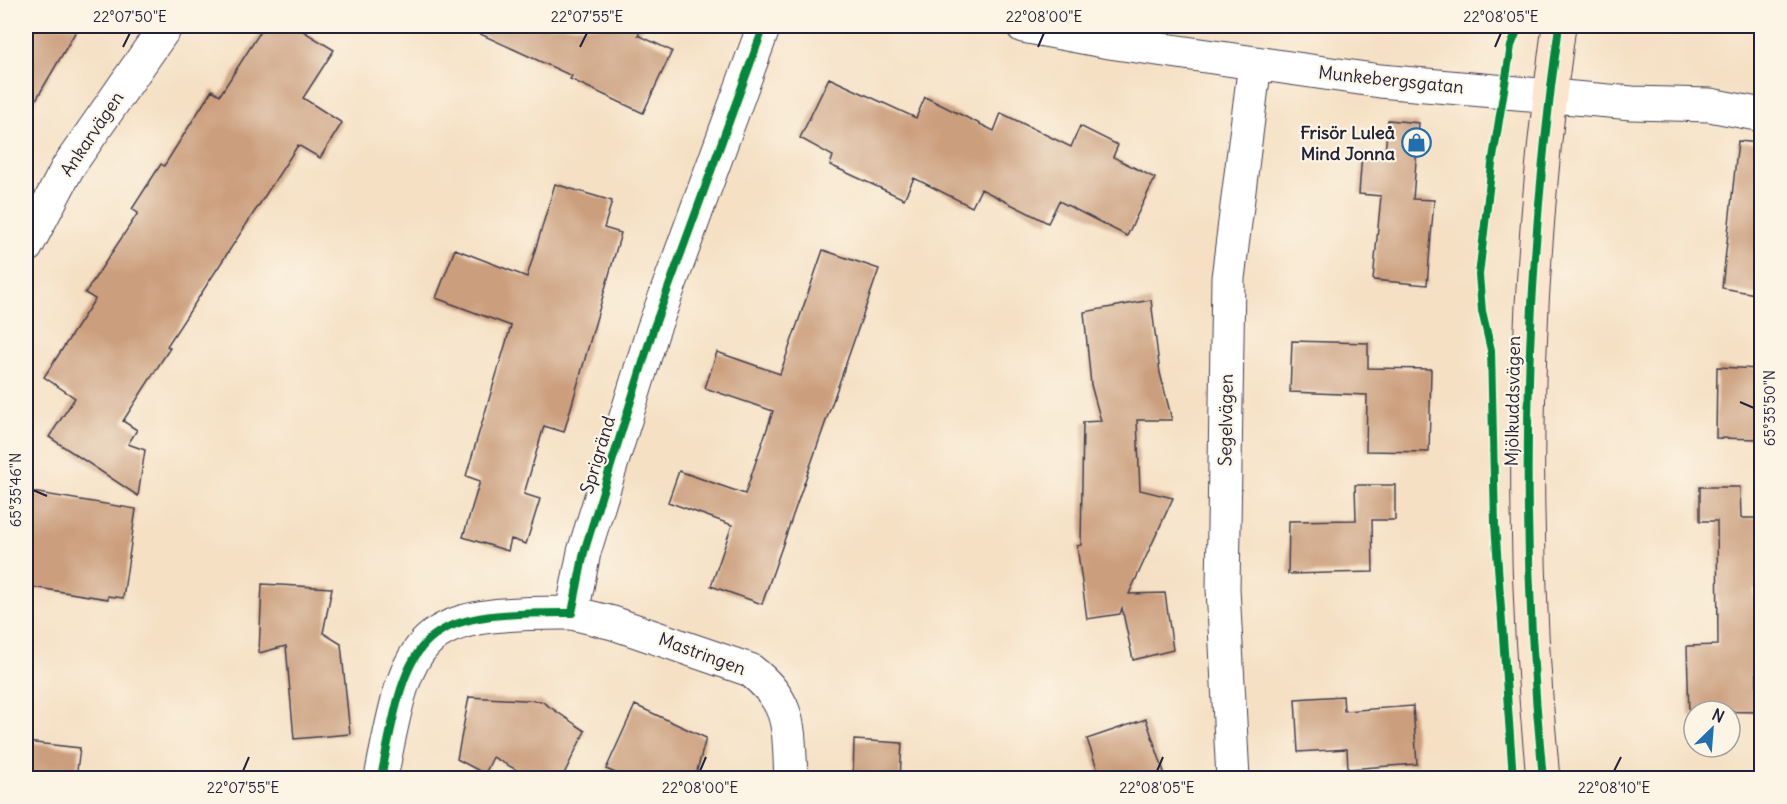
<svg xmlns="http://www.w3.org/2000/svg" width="1787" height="804" font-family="Delius,sans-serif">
<rect width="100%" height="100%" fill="#fcf5e5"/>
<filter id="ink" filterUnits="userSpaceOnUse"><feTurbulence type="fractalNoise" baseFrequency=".0167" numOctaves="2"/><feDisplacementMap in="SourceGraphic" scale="12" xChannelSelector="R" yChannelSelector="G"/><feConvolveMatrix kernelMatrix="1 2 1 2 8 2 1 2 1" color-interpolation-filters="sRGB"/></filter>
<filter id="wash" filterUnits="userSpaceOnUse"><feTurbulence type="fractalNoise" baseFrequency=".008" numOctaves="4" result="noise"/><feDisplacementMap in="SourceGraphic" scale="24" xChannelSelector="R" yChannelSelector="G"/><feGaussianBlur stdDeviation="1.35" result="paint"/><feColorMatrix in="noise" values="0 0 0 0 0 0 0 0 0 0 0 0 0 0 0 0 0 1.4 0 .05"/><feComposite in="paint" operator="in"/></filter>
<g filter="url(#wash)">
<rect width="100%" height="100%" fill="#f5e0c4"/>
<g id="blocks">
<!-- building -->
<path fill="#cb9e7d" d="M26,26H79L26,117Z
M264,26H295L334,50L303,98L342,123L320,158L298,145L167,346L170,348L123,421L137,430L128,444L145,450L138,496L49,437L75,398L44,377L95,299L85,293L138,213L132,209L161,164L164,166L212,90L220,95Z
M463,26H643L638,35L672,51L643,113L570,79L572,76Z
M829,78L916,118L925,97L994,131L1001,113L1071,147L1080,126L1118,145L1113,157L1155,178L1127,236L1059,201L1048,223L981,189L972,207L914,178L904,199L830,165L833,156L800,138Z
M1388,120L1419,123L1413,199L1434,200L1427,285L1373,280L1381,196L1359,194L1362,153L1385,154Z
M1738,141L1761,143V295L1722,288Z
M555,184L612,201L604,228L621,233L564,432L544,426L524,494L540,499L526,544L511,539L508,551L463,537L480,481L466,476L511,326L436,298L455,249L527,277Z
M823,250L879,269L762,604L711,586L732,525L668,502L679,471L745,494L773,411L705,388L717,352L780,374Z
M1151,300L1160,373L1172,420H1137L1140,490L1173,498L1129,594L1165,593L1173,650L1133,660L1122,608L1120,614L1087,619L1077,546L1081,545L1083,422L1101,421L1091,385L1084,312Z
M1292,341L1368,343V368L1431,369L1429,452L1366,451L1367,395L1290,392Z
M1717,367L1761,369V439L1716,438Z
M1355,485H1395V520H1372L1373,572L1288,574L1289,521L1356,520Z
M1700,487H1740L1741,518H1761V590H1754L1758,712L1694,711V716H1689L1687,646L1718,645L1717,521H1700Z
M26,491L136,509L123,598L108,596V599L26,586Z
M262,584L332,588L323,633L341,644L350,734L294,739L286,646L259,653Z
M1343,696L1344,711L1413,706L1417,764L1348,769L1347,749L1298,752L1295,699Z
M469,697L541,701L585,731L562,778H531L493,757L485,774L457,759Z
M635,705L706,738L695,778H627L606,769Z
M1146,719L1166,778L1100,777L1087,739Z
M854,740L902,743L900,778H853Z
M26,742L80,748L76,778H26Z"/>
</g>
</g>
<g filter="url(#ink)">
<use href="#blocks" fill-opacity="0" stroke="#423e50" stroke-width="1.5"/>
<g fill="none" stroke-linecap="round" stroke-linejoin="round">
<defs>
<path id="street" d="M1023,26L1109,42L1380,81L1632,103L1710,105L1762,115
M26,247L68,167L166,26
M572,613L613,623L750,670C793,703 788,729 791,778
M381,778C409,631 416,612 572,613L584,552L653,330L764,26
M1233,778L1223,589L1228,278L1255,63"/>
<path id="secondary" d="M1543,778C1518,528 1524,275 1559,26"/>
</defs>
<!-- street casing -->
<use href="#street" stroke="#423e50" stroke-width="35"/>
<!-- secondary casing -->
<use href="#secondary" stroke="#423e50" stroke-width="35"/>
<!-- street -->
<use href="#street" stroke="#fff" stroke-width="33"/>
<!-- secondary -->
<use href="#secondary" stroke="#fbe5cf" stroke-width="33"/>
<defs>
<path id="cycleway" d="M381,778C409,631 416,612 572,613L584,552L653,330L764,26
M1513,778L1495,524L1491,350L1482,311L1479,275L1492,164L1511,46L1519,26
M1543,778C1518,528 1524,275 1559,26"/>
</defs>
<!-- cycleway casing -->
<use href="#cycleway" stroke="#fcf5e5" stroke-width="11"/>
<!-- cycleway -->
<use href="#cycleway" stroke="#00873e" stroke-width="8"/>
</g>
</g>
<!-- ticks -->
<path fill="none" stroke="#22223b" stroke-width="2" d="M123,47L130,33M580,47L587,33M1038,47L1044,33M1495,47L1501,33M1740,402L1754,408M33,490L47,496M243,771L249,757M700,771L706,757M1157,771L1163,757M1614,771L1621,757"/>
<!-- icons -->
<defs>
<symbol id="shop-ring" viewBox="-11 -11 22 22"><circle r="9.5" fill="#fcf5e5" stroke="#1f6fb2" stroke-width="1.5"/><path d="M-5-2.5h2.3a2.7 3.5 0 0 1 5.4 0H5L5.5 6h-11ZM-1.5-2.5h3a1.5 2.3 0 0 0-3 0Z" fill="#1f6fb2"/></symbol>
</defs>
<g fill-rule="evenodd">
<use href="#shop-ring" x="1400" y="126" width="33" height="33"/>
</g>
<g text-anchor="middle" stroke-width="4.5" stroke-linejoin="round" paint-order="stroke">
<!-- street labels -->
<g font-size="18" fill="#22223b" stroke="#fcf5e5">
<text transform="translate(1391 80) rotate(6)" y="6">Munkebergsgatan</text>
<text transform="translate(92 134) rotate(-56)" y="6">Ankarvägen</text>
<text transform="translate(1513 401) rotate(-89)" y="6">Mjölkuddsvägen</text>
<text transform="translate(1226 420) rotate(-89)" y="6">Segelvägen</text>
<text transform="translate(598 455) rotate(-73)" y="6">Sprigränd</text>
<text transform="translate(702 654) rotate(20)" y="6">Mastringen</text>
</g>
<!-- poi labels -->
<g font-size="18" font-weight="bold" fill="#22223b" stroke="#fcf5e5" text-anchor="end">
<text x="1395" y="139">Frisör Luleå<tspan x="1395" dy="21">Mind Jonna</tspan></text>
</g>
</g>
<!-- margin -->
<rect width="1787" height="804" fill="none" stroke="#fcf5e5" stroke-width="66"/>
<!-- north arrow -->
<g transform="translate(1712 729) rotate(25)"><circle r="28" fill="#fcf5e5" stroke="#a5a1a1" stroke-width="1.5"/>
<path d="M0-4.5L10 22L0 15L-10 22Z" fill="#1f6fb2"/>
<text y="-9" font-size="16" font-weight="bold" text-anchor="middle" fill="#22223b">N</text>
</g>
<rect x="33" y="33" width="1721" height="738" fill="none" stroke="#22223b" stroke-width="2"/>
<g font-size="15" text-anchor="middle" fill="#22223b">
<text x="130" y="22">22°07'50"E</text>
<text x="587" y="22">22°07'55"E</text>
<text x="1044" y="22">22°08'00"E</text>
<text x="1501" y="22">22°08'05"E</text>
<text transform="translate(1770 408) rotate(-90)" y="5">65°35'50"N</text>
<text transform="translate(16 490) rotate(-90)" y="5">65°35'46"N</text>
<text x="243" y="793">22°07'55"E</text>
<text x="700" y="793">22°08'00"E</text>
<text x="1157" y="793">22°08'05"E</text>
<text x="1614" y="793">22°08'10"E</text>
</g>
</svg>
